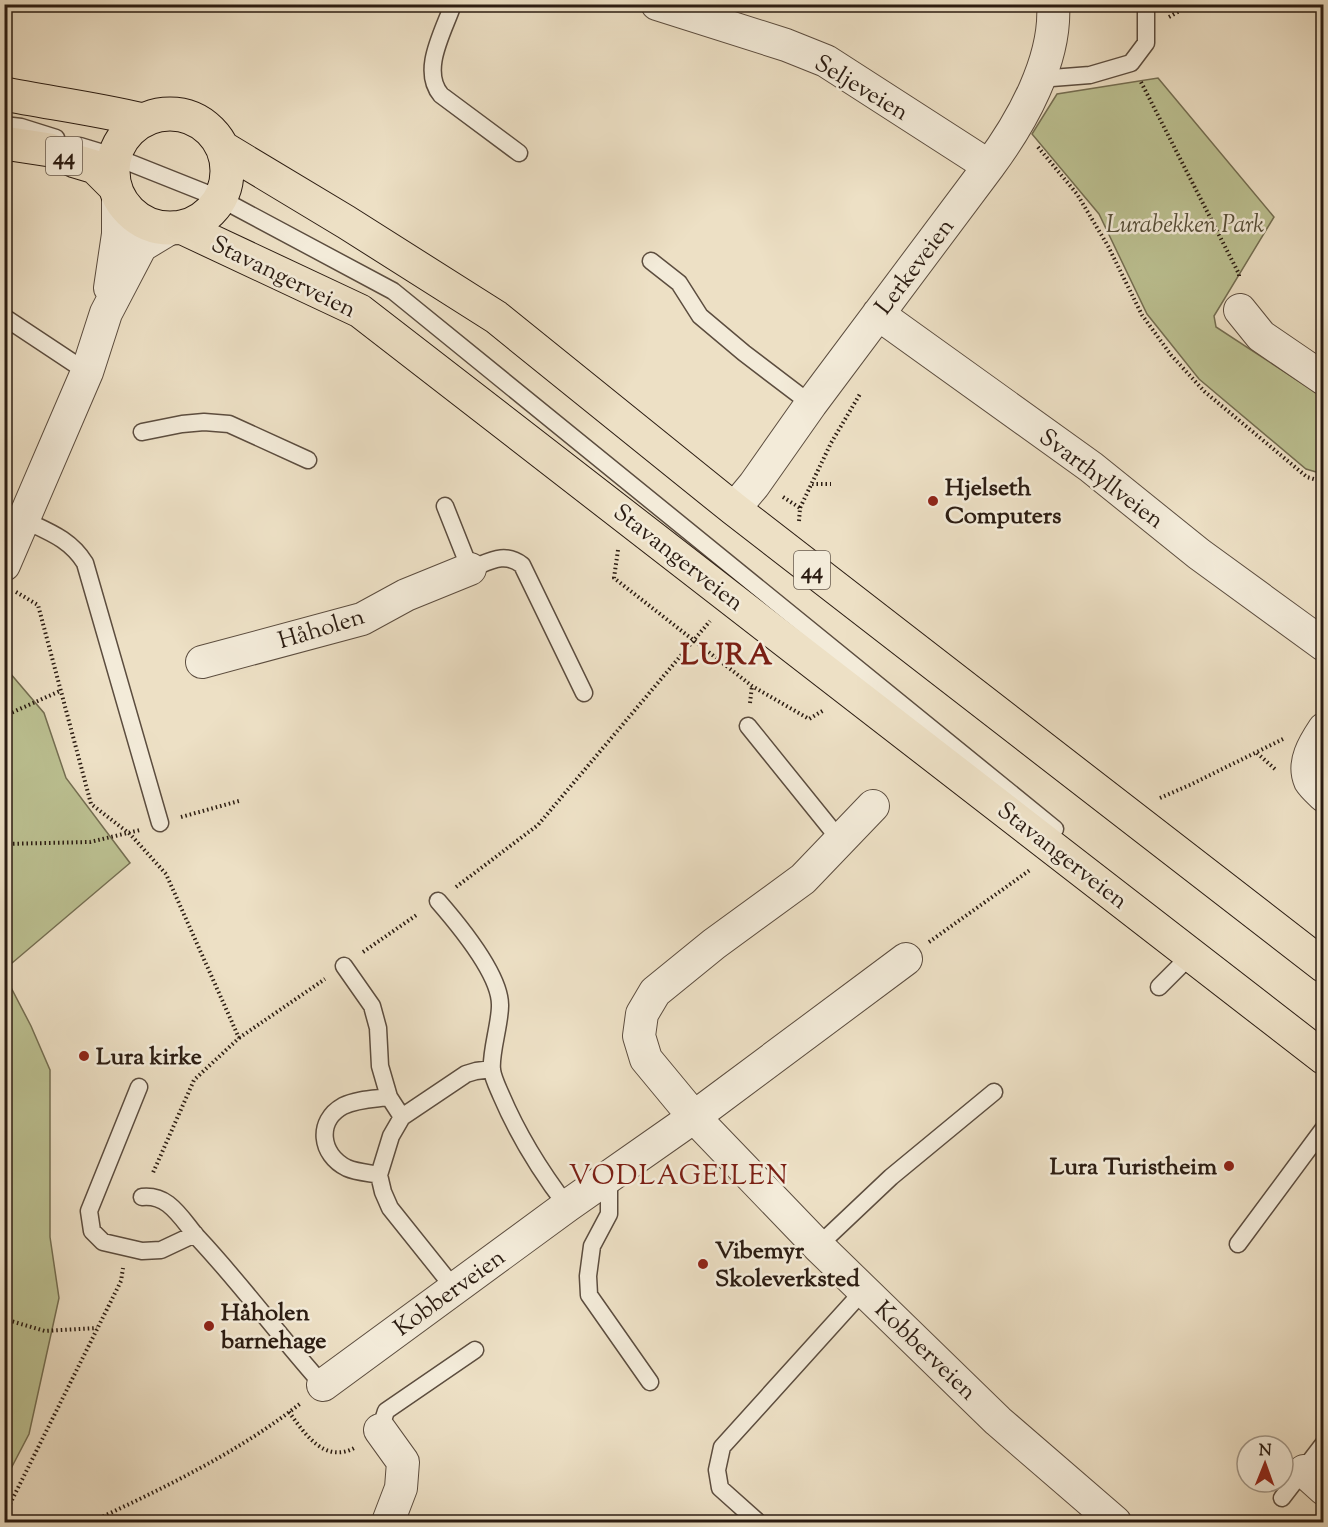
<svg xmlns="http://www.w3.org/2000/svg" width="1328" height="1527" font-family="'Sorts Mill Goudy',serif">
<rect width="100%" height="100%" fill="#ede0c5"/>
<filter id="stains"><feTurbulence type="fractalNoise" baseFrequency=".00333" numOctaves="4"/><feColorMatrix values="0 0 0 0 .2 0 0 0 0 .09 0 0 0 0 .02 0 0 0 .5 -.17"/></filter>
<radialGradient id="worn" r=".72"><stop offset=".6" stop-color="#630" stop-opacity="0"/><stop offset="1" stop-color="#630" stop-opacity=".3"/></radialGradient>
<!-- green -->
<path fill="#bcc192" stroke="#746e52" stroke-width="1.5" d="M1158,78L1274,217L1214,316L1216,327L1323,397V474L1306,469L1199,379L1147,314L1099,214L1032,134L1057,94Z
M4,666L44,713L66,778L130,863L5,969Z
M5,976L31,1026L50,1070V1237L59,1298L29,1434L5,1480Z"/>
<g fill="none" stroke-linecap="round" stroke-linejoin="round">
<defs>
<path id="service" d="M453,4C444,31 420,70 441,95L519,153
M1039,79L1090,75L1131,63L1146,43V4
M4,125L21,127L56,138
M80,146L113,156L221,199L393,291L1055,829
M651,261L679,283L700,316L744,353L811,404
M4,317L87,372
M142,432L182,424L204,422L229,424L308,460
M445,506L470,569C489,562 504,551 522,565L584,693
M24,520C49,532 70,539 85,563L160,823
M748,726L840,840
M438,901C458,924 501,975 500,1006C500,1024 490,1054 492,1070C493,1078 498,1088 501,1095C518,1135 541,1172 567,1206
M344,966L372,1006L378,1028L380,1066L389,1097L402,1117
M1159,987L1181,965L1190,953
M139,1087L89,1211L92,1231L103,1242L142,1251L161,1250L195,1234
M379,1175C369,1173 356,1172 347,1168C320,1155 316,1121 343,1106C357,1099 374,1099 389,1097
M609,1177V1214L592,1246L588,1276L589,1295L650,1382
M142,1197C152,1196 160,1198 168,1204C181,1214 188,1227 198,1238C242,1285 280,1337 323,1385
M1238,1244L1324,1128
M818,1246L891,1177L994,1092
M454,1288L390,1208L383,1192L379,1175L391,1136L402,1117L466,1074L476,1071L492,1069
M380,1430L386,1411L475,1350
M1282,1498L1324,1443
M758,1522L720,1488L717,1470L722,1447L864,1290"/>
<path id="minor" d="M657,4L786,45L826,61L989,166
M110,288L118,234V197
M1240,310L1261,336L1324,379
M878,314L1091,467L1199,554L1324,645
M734,509L754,485L811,404L989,166C1021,123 1057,60 1053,4
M4,565L87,372L106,313L141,246L169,229
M202,662L362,619L406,595L470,569
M1324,729C1314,744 1302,763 1310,781C1313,786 1320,792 1324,796
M873,806L803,879L714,944L655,992L642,1014L639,1036L646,1059L694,1117L818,1246L998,1421L1115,1522
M323,1385L567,1206L694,1117L906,959
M380,1430L403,1462L401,1488L388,1522
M1304,1471L1324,1489"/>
<path id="primary" d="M4,94C51,103 97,109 143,120
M113 171a57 57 0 1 1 114 0a57 57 0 1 1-114 0Z
M4,143L50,150L75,161L95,167L115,187
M223,148L346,222L496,317L734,509L1324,966
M181,227L360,311L1324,1058"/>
</defs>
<!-- service casing -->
<use href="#service" stroke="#5c4d3f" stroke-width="19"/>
<!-- minor casing -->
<use href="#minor" stroke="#5c4d3f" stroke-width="34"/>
<!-- primary casing -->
<use href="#primary" stroke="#2b1c12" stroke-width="35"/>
<!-- path -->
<path stroke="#2b1c12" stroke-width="4" stroke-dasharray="1.5 3" stroke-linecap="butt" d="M1169,17L1192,4
M1141,82L1239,274V279
M169,106L189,107L209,120
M1038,147L1077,194L1108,246L1142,315L1171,355L1205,392L1307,477L1324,482
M812,484H831
M783,497L800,508
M799,521L800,508L831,443L860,394
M618,550L614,578L752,686L809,719L824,710
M16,592L38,605L91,804L130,834L166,874L239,1038L194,1080L152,1175
M750,703L752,686
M4,716L60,691
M1257,753L1276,770
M1160,798L1192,784L1283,739
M181,817L239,801
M4,844L90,842L140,830
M456,887L538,825L710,621
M929,942L1030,870
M363,952L418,914
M239,1038L325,979
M4,1319L45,1331L97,1328
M289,1412C305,1434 325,1465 356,1447
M4,1516L121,1281L123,1268
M91,1522C162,1489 239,1452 301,1403"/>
<!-- service -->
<use href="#service" stroke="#f3ebd9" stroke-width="16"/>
<!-- minor -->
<use href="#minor" stroke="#f3ebd9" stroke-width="32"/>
<!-- primary -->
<use href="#primary" stroke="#ede0c5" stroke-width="33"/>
</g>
<!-- markers -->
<g fill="#8f2418" stroke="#f3ebd9" stroke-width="2">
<circle cx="933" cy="501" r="6"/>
<circle cx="84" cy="1056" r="6"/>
<circle cx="1229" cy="1166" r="6"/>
<circle cx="703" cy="1264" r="6"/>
<circle cx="209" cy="1326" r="6"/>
</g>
<g text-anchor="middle" stroke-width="5" stroke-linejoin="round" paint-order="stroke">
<!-- shield labels -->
<g fill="#f3ebd9" stroke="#675a4e" stroke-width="1.5">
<rect x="46" y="137" width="36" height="38" rx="4.5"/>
<rect x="794" y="551" width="36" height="38" rx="4.5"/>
</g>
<g font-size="22" font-weight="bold" fill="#2b1c12">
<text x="64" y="164">44</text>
<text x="812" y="578">44</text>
</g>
<!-- street labels -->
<g font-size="24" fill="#2b1c12" stroke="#f3ebd9">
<text transform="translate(862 87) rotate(31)" y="8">Seljeveien</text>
<text transform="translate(914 266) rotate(-53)" y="8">Lerkeveien</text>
<text transform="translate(284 276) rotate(26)" y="8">Stavangerveien</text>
<text transform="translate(1102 478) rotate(37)" y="8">Svarthyllveien</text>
<text transform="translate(679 557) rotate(38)" y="8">Stavangerveien</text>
<text transform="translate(321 628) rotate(-17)" y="8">Håholen</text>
<text transform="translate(1063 855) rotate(38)" y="8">Stavangerveien</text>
<text transform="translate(449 1292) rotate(-36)" y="8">Kobberveien</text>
<text transform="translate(926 1350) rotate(44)" y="8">Kobberveien</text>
</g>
<!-- park labels -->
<g font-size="24" font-style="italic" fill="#564e38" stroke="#f3ebd9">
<text x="1185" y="232">Lurabekken Park</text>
</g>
<!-- poi labels -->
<g font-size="24" font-weight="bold" fill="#2b1c12" stroke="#f3ebd9" text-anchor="start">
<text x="945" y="495">Hjelseth<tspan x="945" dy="28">Computers</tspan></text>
<text x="96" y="1064">Lura kirke</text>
<text x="1217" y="1174" text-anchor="end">Lura Turistheim</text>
<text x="715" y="1258">Vibemyr<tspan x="715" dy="28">Skoleverksted</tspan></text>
<text x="221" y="1320">Håholen<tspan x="221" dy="28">barnehage</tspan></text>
</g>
<!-- quarter labels -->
<g font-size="27" letter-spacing="1.5" fill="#7a1f14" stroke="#f3ebd9">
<text x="679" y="1184">VODLAGEILEN</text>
</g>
<!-- district labels -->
<g font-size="30" font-weight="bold" letter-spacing="1.5" fill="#7a1f14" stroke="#f3ebd9">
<text x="727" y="664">LURA</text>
</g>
</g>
<!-- margin -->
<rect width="1328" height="1527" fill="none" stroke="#ede0c5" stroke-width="24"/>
<rect x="6" y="6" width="1316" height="1515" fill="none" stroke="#2b1c12" stroke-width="3"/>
<rect x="12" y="12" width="1304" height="1503" fill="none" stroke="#2b1c12" stroke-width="1.5"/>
<!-- north arrow -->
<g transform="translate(1265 1464) rotate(1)"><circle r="28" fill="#f3ebd9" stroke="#a39889" stroke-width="1.5"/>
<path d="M0-4.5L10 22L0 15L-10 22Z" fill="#8f2418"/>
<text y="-9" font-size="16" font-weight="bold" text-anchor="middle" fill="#2b1c12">N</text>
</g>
<rect width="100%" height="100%" filter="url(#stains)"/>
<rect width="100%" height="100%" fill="url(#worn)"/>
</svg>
